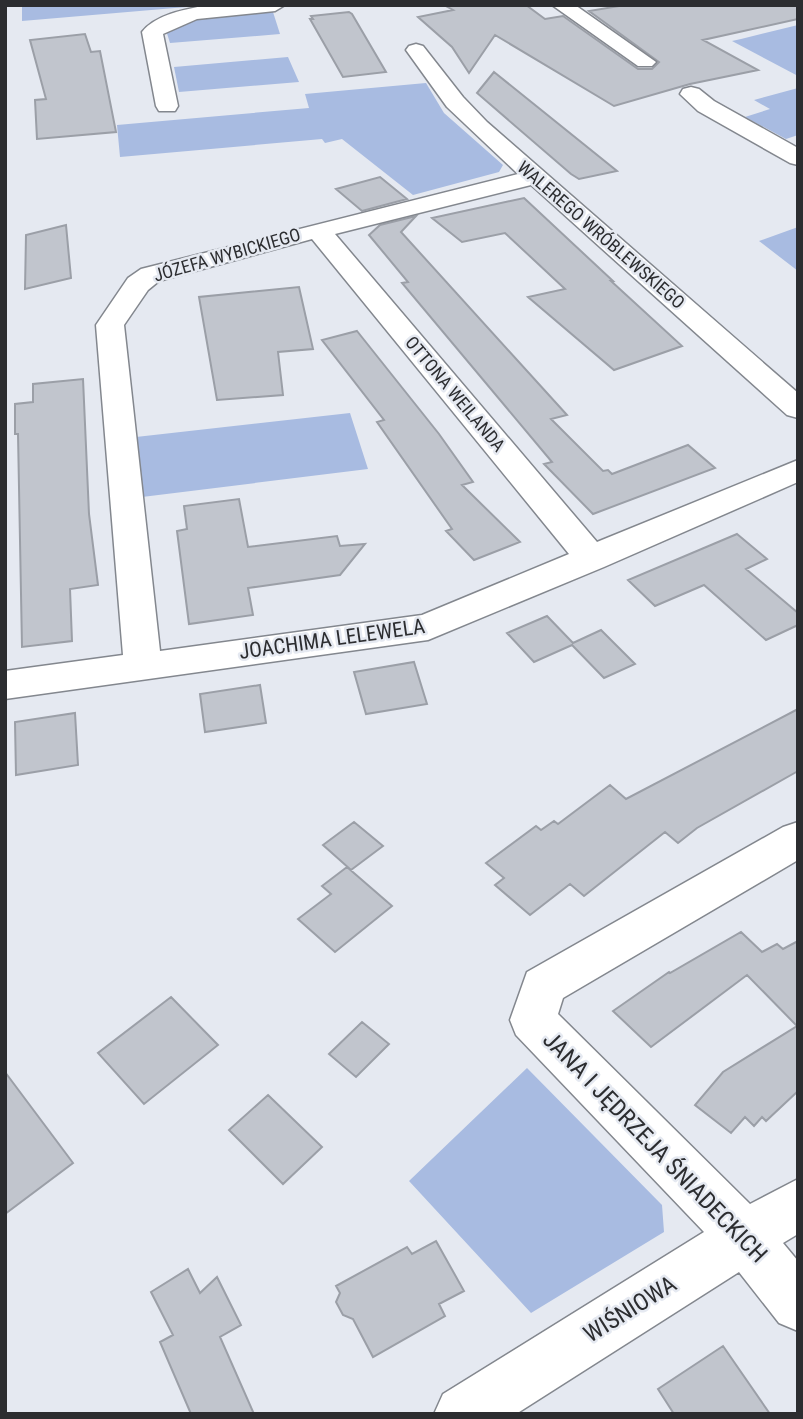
<svg xmlns="http://www.w3.org/2000/svg" width="803" height="1419" font-family="'Roboto Condensed',sans-serif">
<rect width="100%" height="100%" fill="#e5e9f1"/>
<!-- green -->
<path fill="#a8bbe1" d="M22,5H210L22,21Z
M273,12L280,34L170,43L165,27L178,20Z
M798,25V76L732,41L741,39Z
M288,57L299,82L179,92L174,67Z
M426,83L444,113L503,165L499,172L413,195L342,139L325,143L322,139L120,157L117,125L309,108L305,94Z
M798,88V135L786,139L745,117L770,109L754,100Z
M798,227V271L759,241Z
M350,413L368,469L142,497L136,437Z
M527,1068L662,1205L664,1232L531,1313L409,1181Z"/>
<!-- building -->
<path fill="#c1c5cd" stroke="#9b9fa7" stroke-width="2" d="M444,5H526L545,19L563,16L638,69H652L659,62L589,11L625,5H797L798,19L703,40L758,70L690,84L614,106L495,35L469,73L452,47L418,17L453,10Z
M349,12L352,14L386,72L343,77L310,19H313L311,16Z
M85,34L91,52L100,51L116,132L37,139L35,100L46,99L30,40Z
M494,72L617,171L579,179L571,174L477,93Z
M380,177L407,199L362,211L336,189Z
M524,198L613,281H611L682,346L614,370L528,297L565,289L505,233L462,242L432,218Z
M416,216L401,232L567,415L551,419L603,471L608,470L612,474L688,445L715,468L593,514L544,464L552,462L402,283L408,282L369,235L380,225Z
M66,225L71,278L25,289L26,235Z
M299,287L313,349L278,352L283,395L217,400L199,297Z
M357,331L439,434L473,482L462,485L520,542L474,560L446,531L452,529L377,422L384,420L322,340Z
M83,379L89,514L98,585L70,589L72,641L22,647L18,434H15V404L33,402V384Z
M239,499L248,547L337,536L340,546L365,544L340,575L248,588L253,615L189,624L177,531L187,529L184,506Z
M737,534L767,559L746,569L798,613V625L766,640L704,585L655,606L628,580Z
M547,616L573,643L601,630L635,664L604,678L572,645L534,662L507,633Z
M414,662L427,704L366,714L354,672Z
M260,685L266,723L205,732L200,694Z
M798,709V771L697,828L678,843L665,832L584,896L570,884L530,915L495,885L504,878L486,863L536,826L541,830L554,821L558,824L610,785L626,799Z
M75,713L78,765L16,775L15,722Z
M354,822L383,846L351,870L323,845Z
M347,867L392,906L335,952L298,919L331,894L322,886Z
M741,932L762,952L777,944L783,949L798,941V1091L766,1121L762,1117L754,1126L745,1117L731,1133L695,1105L723,1072L797,1026L747,975L651,1047L613,1011L669,972L670,973Z
M171,997L218,1045L144,1104L98,1053Z
M362,1022L389,1044L356,1077L329,1054Z
M5,1072L73,1163L5,1214Z
M268,1095L322,1147L283,1184L229,1130Z
M436,1241L464,1291L439,1304L445,1316L373,1357L353,1319L343,1315L336,1302L340,1293L336,1286L407,1247L412,1254Z
M188,1269L200,1293L217,1277L241,1325L220,1337L254,1414H191L160,1342L173,1335L151,1292Z
M723,1346L770,1414H674L658,1389Z"/>
<g fill="none" stroke-linecap="round" stroke-linejoin="round">
<defs>
<path id="minor" d="M208,5H285L275,11L197,19L163,34L178,106L175,111H159L156,106L142,32C156,14 187,9 208,5Z
M552,5H575L656,62L652,66H638Z
M416,44L423,46L463,97L487,122L798,393V418L787,415L531,185L335,234L597,542L798,460V482L604,567L428,640L5,699V671L123,655L96,325L128,278L141,269L518,174L447,107L406,50L409,46ZM312,239L569,554L422,615L160,651L124,325L148,290L159,281Z
M691,87L699,89L714,101L798,148V165L790,163L698,111L680,94L683,89Z
M798,822V860L563,998L558,1014L750,1204L798,1179V1234L783,1243L798,1261V1331L779,1323L739,1272L516,1414H434L443,1394L704,1232L516,1035L510,1020L527,972L783,827Z"/>
</defs>
<!-- minor casing -->
<use href="#minor" stroke="#83878e" stroke-width="3"/>
<!-- minor -->
<use href="#minor" fill="#fff" fill-rule="evenodd"/>
</g>
<g text-anchor="middle" stroke-width="5" stroke-linejoin="round" paint-order="stroke">
<!-- far-street labels -->
<g font-size="18" fill="#2c2d30" stroke="#e5e9f1">
<text transform="translate(601 235) rotate(41)" y="6">WALEREGO WRÓBLEWSKIEGO</text>
<text transform="translate(227 255) rotate(-16)" y="6">JÓZEFA WYBICKIEGO</text>
<text transform="translate(455 394) rotate(50)" y="6">OTTONA WEILANDA</text>
</g>
<!-- street labels -->
<g font-size="21" fill="#2c2d30" stroke="#e5e9f1">
<text transform="translate(332 639) rotate(-8)" y="7">JOACHIMA LELEWELA</text>
</g>
<!-- near-street labels -->
<g font-size="24" fill="#2c2d30" stroke="#e5e9f1">
<text transform="translate(655 1147) rotate(46)" y="8">JANA I JĘDRZEJA ŚNIADECKICH</text>
<text transform="translate(630 1309) rotate(-32)" y="8">WIŚNIOWA</text>
</g>
</g>
<!-- border -->
<rect width="803" height="1419" fill="none" stroke="#2c2d30" stroke-width="14"/>
</svg>
